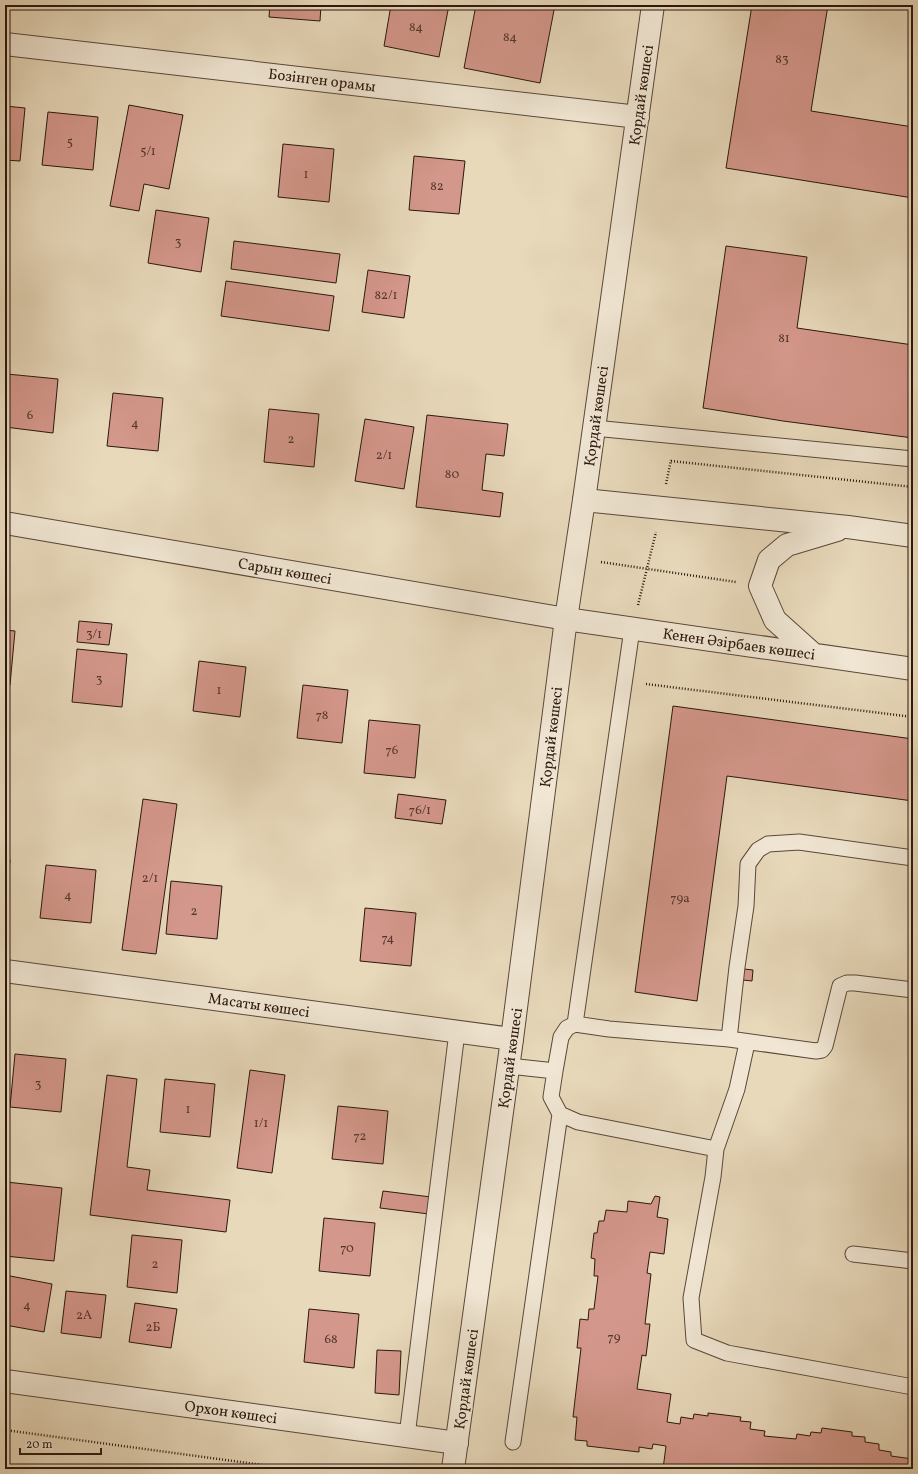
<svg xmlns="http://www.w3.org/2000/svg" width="918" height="1474" font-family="Vollkorn,serif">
<rect width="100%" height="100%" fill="#e8d9bb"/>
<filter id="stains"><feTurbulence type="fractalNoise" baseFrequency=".005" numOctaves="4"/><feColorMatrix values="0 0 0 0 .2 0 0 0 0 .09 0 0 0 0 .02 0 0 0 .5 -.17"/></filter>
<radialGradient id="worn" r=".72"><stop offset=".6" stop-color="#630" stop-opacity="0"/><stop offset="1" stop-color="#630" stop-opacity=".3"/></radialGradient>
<!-- building -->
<path fill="#d4978b" stroke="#2a170e" d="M270,5H321L320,21L269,17Z
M391,5H449L439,57L384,46Z
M476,5H555L540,83L464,68Z
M752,5H828L811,111L913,127V198L726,168Z
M129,105L183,115L169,189L144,184L139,211L110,206Z
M5,106L25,108L20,161L5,160Z
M48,112L98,117L93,170L42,165Z
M283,144L334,149L329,202L278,197Z
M414,156L465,161L459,214L409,210Z
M156,210L209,218L201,272L148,263Z
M234,241L340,254L336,283L231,269Z
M726,246L807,257L797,328L913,345V438L783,421L703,408Z
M368,270L410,276L404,318L362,312Z
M226,281L334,296L329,331L221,316Z
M7,374L58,379L53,433L5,427V401Z
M113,393L163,398L158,451L107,446Z
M269,409L319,414L314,467L264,462Z
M427,415L508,424L504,456L486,454L482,490L503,493L500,517L416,507Z
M365,419L414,427L404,489L355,481Z
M79,621L112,624L109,645L77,642Z
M5,630L15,631L10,685L5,684Z
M77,649L127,654L122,707L72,702Z
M199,661L246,667L240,717L193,711Z
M303,685L348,690L342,743L297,738Z
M673,706L913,739V801L727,776L697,1001L635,992Z
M369,720L420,725L415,778L364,773Z
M398,794L446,800L442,824L395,818Z
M143,799L177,804L156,954L122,950Z
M5,859L10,860L5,911Z
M46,865L96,870L91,923L40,918Z
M171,881L222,886L217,939L166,934Z
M365,908L416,913L411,966L360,961Z
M744,969L753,970L752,981L743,980Z
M15,1054L66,1059L61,1112L10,1107Z
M250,1070L285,1075L272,1173L237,1168Z
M107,1075L137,1079L127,1167L150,1170L147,1190L230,1200L226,1232L90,1215Z
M165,1079L215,1084L210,1137L160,1132Z
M338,1106L388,1111L383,1164L332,1159Z
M6,1182L62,1188L54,1261L5,1256Z
M383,1191L431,1197L429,1214L380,1208Z
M655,1196L660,1197L657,1217L668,1219L664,1254L650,1252L647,1273L651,1274L645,1324H650L646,1356L642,1355L637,1389L671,1394L667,1422L680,1424L681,1417L693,1419L694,1414L708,1416V1413L741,1417L740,1421L751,1422L750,1429L765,1431L764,1436L796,1439L797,1434L810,1436L811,1432L821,1433L822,1428L852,1432V1436L865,1437V1442L879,1444V1450L891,1452V1456L913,1459V1469H663L666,1446L653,1444L652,1449L639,1447V1452L587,1446V1441L575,1440L577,1417H573L581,1348H577L580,1319L588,1320L589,1309H594L598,1276H594L595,1259L591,1258L594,1233H597L599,1221H604L606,1210L627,1212L628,1201L651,1204Z
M324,1218L375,1223L370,1276L319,1271Z
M132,1235L182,1240L177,1293L127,1287Z
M5,1275L52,1284L44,1332L5,1325Z
M66,1291L106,1295L101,1338L61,1333Z
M135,1303L177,1309L171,1348L129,1342Z
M309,1309L359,1314L354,1368L304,1362Z
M377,1350L401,1351L399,1395L375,1393Z"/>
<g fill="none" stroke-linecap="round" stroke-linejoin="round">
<defs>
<path id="service" d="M594,428L913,459
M575,1024L632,629
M729,1039L737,967L746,906L748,864L758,850L768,844L799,842L913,858
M509,1066L555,1071L551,1097L560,1114L578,1122L716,1149L713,1177L691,1298L694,1340L727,1353L913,1387
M555,1071L561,1037L567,1028L575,1024L609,1029L729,1039L816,1051L822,1050L825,1046L840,986L847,983H855L913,990
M716,1149L737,1089L747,1043
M853,1254L913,1261
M407,1436L457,1032
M513,1442L560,1114"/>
<path id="minor" d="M5,44L638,117
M584,500L653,5
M5,523L566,619
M5,971L512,1039
M5,1381L457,1443"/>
<path id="tertiary" d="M566,619L913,669
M814,655L775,620L760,586L769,560L787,545L837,530
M453,1469L512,1039L566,619L584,500L848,527L913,536"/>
</defs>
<!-- service casing -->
<use href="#service" stroke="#5a4839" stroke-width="17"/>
<!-- minor casing -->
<use href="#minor" stroke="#5a4839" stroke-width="24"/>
<!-- tertiary casing -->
<use href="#tertiary" stroke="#5a4839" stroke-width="24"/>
<!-- path -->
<path stroke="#2a170e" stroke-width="2.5" stroke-dasharray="1 2" stroke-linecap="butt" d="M671,461L913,487
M666,484L671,460
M601,562L736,582
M638,605L656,532
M646,684L913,717
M5,1430L292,1469"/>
<!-- service -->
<use href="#service" stroke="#f0e6d3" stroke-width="15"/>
<!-- minor -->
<use href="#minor" stroke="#f0e6d3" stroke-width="22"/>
<!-- tertiary -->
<use href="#tertiary" stroke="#f0e6d3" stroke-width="22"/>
</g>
<g text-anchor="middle" stroke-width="3.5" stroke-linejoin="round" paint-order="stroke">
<!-- number labels -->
<g font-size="13" fill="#54372d">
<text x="416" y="31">84</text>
<text x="510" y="41">84</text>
<text x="782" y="63">83</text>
<text x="70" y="146">5</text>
<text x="148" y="155">5/1</text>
<text x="306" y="178">1</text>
<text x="437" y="190">82</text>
<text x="178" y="246">3</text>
<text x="386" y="299">82/1</text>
<text x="784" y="342">81</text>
<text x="30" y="419">6</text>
<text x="135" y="427">4</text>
<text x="291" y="443">2</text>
<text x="384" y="459">2/1</text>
<text x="452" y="478">80</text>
<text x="94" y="638">3/1</text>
<text x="99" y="683">3</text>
<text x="219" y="694">1</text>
<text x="322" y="719">78</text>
<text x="392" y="754">76</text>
<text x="420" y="814">76/1</text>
<text x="150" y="882">2/1</text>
<text x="68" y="899">4</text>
<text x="680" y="902">79а</text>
<text x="194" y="915">2</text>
<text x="388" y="942">74</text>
<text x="38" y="1088">3</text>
<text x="188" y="1113">1</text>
<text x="261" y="1127">1/1</text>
<text x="360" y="1140">72</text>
<text x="347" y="1252">70</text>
<text x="155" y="1268">2</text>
<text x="27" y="1309">4</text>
<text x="84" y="1319">2А</text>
<text x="153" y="1331">2Б</text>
<text x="614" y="1341">79</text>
<text x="331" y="1343">68</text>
</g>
<!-- street labels -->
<g font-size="15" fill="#2a170e" stroke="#f0e6d3">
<text transform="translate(322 80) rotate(7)" y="5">Бозінген орамы</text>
<text transform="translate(641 95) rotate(-82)" y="5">Қордай көшесі</text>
<text transform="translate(596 416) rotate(-82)" y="5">Қордай көшесі</text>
<text transform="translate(285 571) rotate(10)" y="5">Сарын көшесі</text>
<text transform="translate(739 644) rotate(8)" y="5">Кенен Әзірбаев көшесі</text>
<text transform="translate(551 737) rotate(-83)" y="5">Қордай көшесі</text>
<text transform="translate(259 1005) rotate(8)" y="5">Масаты көшесі</text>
<text transform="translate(510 1058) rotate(-82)" y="5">Қордай көшесі</text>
<text transform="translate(466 1379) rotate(-82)" y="5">Қордай көшесі</text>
<text transform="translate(231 1412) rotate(8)" y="5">Орхон көшесі</text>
</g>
</g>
<!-- margin -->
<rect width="918" height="1474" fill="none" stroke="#e8d9bb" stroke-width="20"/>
<rect x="6" y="6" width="906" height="1462" fill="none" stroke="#2a170e" stroke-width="2"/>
<rect x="10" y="10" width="898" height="1454" fill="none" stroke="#2a170e"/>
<!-- scale -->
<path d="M20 1448v6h81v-6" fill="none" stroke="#2a170e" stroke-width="2"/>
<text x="26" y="1448" font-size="12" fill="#2a170e" stroke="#f0e6d3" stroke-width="3" paint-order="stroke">20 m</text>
<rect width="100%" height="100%" filter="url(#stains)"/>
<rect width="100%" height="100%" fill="url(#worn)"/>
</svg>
